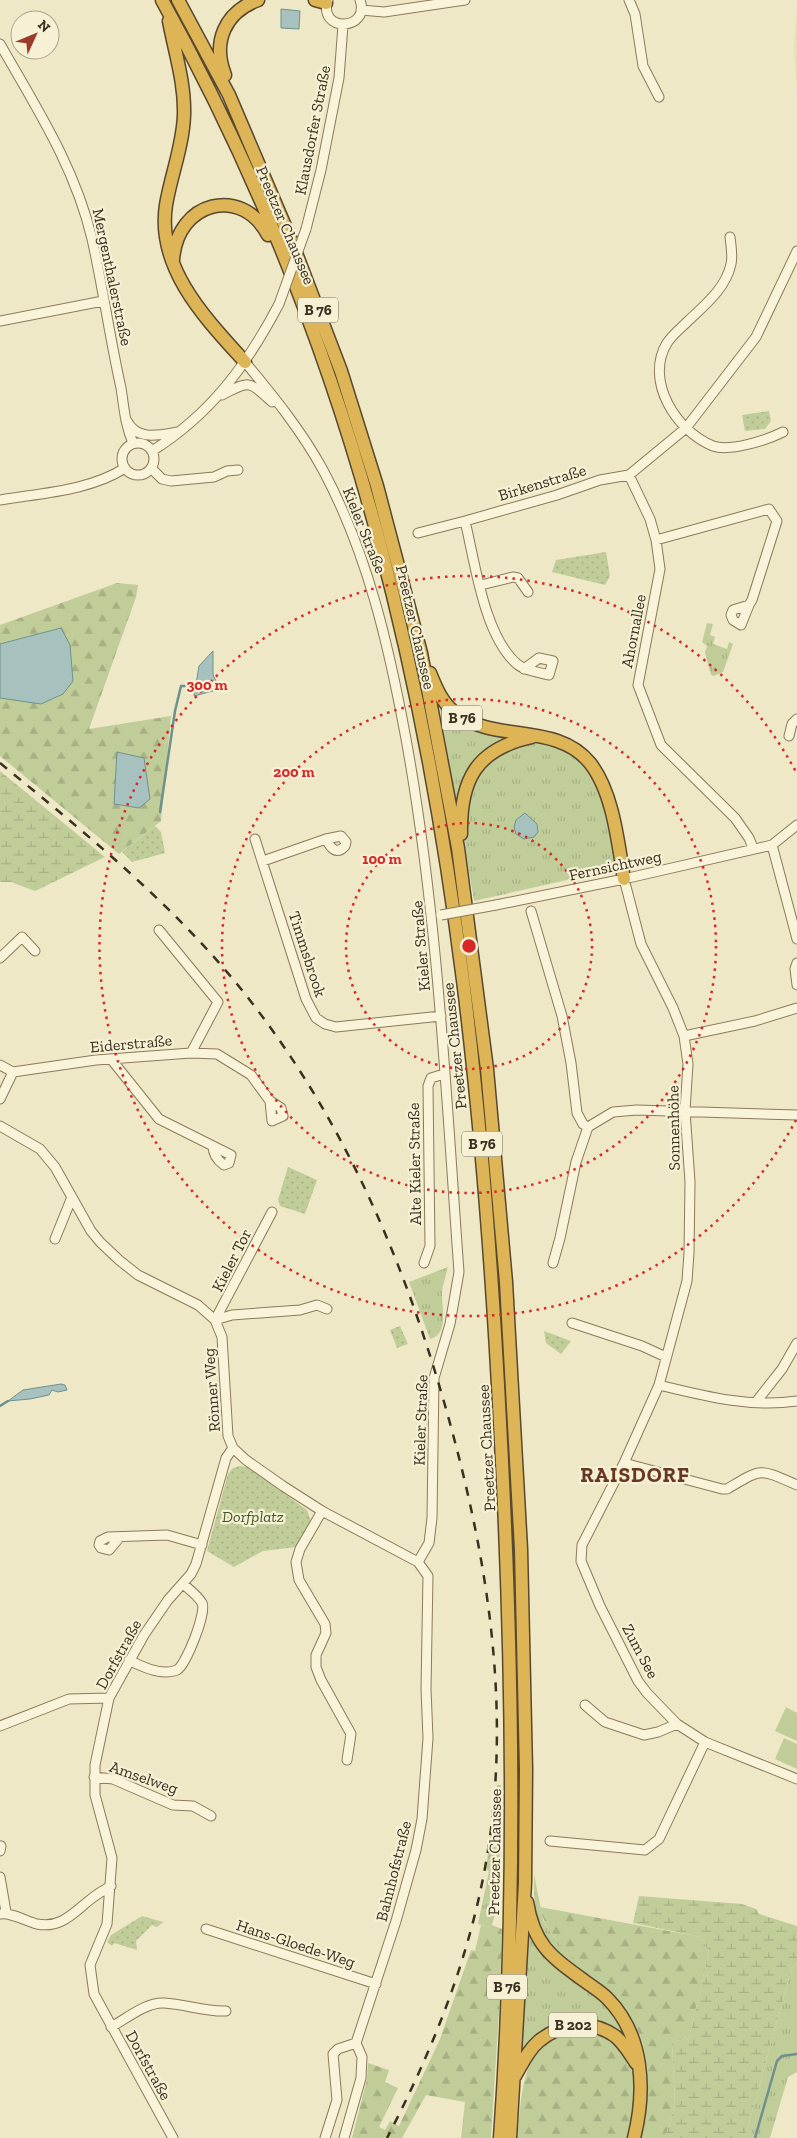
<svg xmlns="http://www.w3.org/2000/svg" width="797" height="2138" font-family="'Zilla Slab',serif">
<defs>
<pattern id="farmland-dots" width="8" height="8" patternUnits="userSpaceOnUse" patternTransform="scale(1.25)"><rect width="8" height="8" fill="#e4e3b3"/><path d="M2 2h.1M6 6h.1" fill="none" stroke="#c4c39a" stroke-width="1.8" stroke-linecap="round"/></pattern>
<pattern id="grass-tufts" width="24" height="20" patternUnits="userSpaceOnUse" patternTransform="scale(1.25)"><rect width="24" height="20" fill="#c0cd99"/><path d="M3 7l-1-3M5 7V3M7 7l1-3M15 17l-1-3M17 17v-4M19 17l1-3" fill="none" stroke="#a6b083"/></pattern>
<pattern id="forest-firs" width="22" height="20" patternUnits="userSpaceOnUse" patternTransform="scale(1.25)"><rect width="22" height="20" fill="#c0cd99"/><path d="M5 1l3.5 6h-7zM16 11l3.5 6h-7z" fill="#a6b083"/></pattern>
<pattern id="wetland-marsh" width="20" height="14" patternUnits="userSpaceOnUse" patternTransform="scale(1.25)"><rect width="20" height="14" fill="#c0cd99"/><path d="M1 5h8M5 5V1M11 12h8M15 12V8" fill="none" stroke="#a6b083"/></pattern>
<pattern id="park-dots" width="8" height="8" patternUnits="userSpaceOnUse" patternTransform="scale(1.25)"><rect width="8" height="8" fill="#c0cd99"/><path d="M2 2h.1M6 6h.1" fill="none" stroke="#a6b083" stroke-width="1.8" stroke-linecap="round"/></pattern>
</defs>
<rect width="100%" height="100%" fill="#eee8c6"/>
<!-- farmland -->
<path fill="url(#farmland-dots)" d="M797,9V95L794,44Z"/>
<!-- grass -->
<path fill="url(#grass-tufts)" d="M707,623L713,624L710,635L715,637L713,644L727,649L729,642L733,644L723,672L714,676L711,675L705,653L707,646L702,642Z
M439,703L519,736L462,783L456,802Z
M521,744C537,744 556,743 570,752C604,774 610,832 616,869L474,901C468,862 451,795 484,764C493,755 510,749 521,744Z
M448,1267C446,1275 443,1284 442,1292C441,1305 450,1335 430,1339L409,1282Z
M497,1785H501L499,1899L492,1925L490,1927L478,1924L489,1871L486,1869Z
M534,1874L543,1920L553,1936L583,1967L585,1972C576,1969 570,1963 562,1958C534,1934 534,1908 534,1874Z
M525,1930L531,1932L608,2004L631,2038L528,2048L520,2053Z
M797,1962V2072L788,2077L770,2138H745L791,1971Z"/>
<!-- forest -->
<path fill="url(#forest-firs)" d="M117,583L138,585L136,597L89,729L171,716L161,821L119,854L0,756V625Z
M540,1907L701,1937L709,1952L689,2038L672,2042L675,2105L665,2138H640C657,2065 649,2017 585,1972L583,1967C565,1949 545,1933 540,1907Z
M481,1925L490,1927L492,1925L502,1929L500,1995L491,2138H461L465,2102L426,2095L402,2138H352L367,2079L368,2063L389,2070L385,2082L398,2088L379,2127L385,2130L390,2121L399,2126L440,2039L471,1950L475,1951Z
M590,2029L617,2042L635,2068L637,2094L630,2138H517C521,2106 521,2049 556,2034C565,2029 580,2030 590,2029Z"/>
<!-- wetland -->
<path fill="url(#wetland-marsh)" d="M0,771L105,857L35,891L11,882H0Z
M639,1896L742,1904L756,1909L759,1914L797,1926V1962L791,1971L745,2138H665L675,2105L672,2042L689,2038L709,1952L701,1937L633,1923Z"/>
<!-- park -->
<path fill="url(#park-dots)" d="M769,411L771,421L765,429L745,431L742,415Z
M606,552L610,576L605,585L552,572L556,560Z
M155,826L161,832L165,853L132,862L122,852Z
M288,1167L317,1180L305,1214L280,1206L278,1200Z
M400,1326L408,1344L397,1348L390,1330Z
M544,1331L571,1341L561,1354L546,1343Z
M240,1466L247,1467L307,1510L311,1521L296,1547L263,1551L234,1567L207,1551L228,1474L233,1468Z
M142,1916L163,1922L157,1927L152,1925L136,1941L137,1950L114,1943L112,1946L107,1942L111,1935Z"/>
<!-- pitch -->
<path fill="#c0cd99" d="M786,1707L797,1713V1741L775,1731Z
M784,1738L797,1744V1769L775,1759Z"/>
<!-- water -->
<path fill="#a7c2be" stroke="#6e918d" d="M281,9L300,11L299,29L281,28Z
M61,628L70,645L73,681L63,694L41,704L0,698V644Z
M213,651V675L220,689L194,696L199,666Z
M117,752L144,758L150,799L139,808L114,804Z
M525,813L537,824L538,832L534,837L524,839L516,834L514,827L516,820Z
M61,1384L65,1385L67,1390L58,1392L52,1390L49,1395L30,1399L8,1401L23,1390Z"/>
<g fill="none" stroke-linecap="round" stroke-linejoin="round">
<!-- stream -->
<path stroke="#6e918d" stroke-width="2.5" d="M160,812L175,711L181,686H196
M0,1406L8,1401
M755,2138L777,2061L782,2056L797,2054"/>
<defs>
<path id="minor" d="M328,0C317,33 371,31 360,0
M629,0L635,14L643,66L659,97
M361,10L384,12L465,0
M0,44C36,107 75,167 92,239C103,288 110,339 121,388C124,407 125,425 133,443
M306,229L321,170L339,78L343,25
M730,237C731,246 733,256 731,264C726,288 705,305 688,321C681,328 672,335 667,343C644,381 677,432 713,446C730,452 767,440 783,432
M0,321L103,301
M245,362C274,397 301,430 323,470C368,554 389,647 406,739C438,915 446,1094 459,1272L450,1324L434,1378L432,1518L429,1543L418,1562
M222,395C250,380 249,381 272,402
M127,421C137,441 159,435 178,432
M122 459a16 16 0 1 1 32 0a16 16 0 1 1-32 0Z
M152,451C211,414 247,365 279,304
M151,468L162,479L171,481L214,477L227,471L238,470
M629,475L650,519L656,540L660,569L638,685L661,745L735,818L749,838L753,848
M0,500C41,493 89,491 125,468
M418,533L465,521
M656,540L769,509L777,521L752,600L749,605L733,610L731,615L733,620L741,625L749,605
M481,585L513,577L518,578L528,592
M524,669L539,658L553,661L549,675C539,672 525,671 517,664C484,636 475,562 465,521L557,495L600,480L629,475L686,428L756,337L797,251
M789,736L792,724L797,719
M255,839L306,999L316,1018L325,1024L336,1027L441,1016
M772,845L797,939
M263,861L326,839C330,847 336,856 345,846L346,842L341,836L326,839
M624,879L641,944L673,1008L684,1036L688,1064L685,1111L690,1182L689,1253L687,1281L659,1385L624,1463L582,1545L581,1561L600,1606L638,1681L647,1693L677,1724L705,1742L797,1779
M496,905L624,879L772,845L797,825
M531,911L562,1016L571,1063L577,1113L583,1124L588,1127
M0,958L22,937L35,951
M797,963L795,969L797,985
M684,1036L755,1021L797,1008
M191,1053L217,1054L251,1075L270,1101L272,1121L283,1116L281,1108L270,1101
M111,1059L159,1119L213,1146C213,1154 217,1160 224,1165L229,1163L231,1155L213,1146
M0,1065L13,1072
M0,1099L13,1072L96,1060L191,1053L218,1002L159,930
M0,1126L40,1149L55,1167L91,1231L100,1242L119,1260L138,1275L198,1305L215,1320L222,1337L228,1436L233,1448L246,1460L283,1486L322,1511L418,1562L428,1576L426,1689L428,1738L422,1819L416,1850L396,1921L356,2043
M55,1239L72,1197
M424,1263L430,1246L428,1086L431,1078L444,1074
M553,1263L560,1238L576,1162L588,1127L613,1112L637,1110L797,1115
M215,1320L272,1212
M215,1320L232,1315L300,1310L317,1305L327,1309
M572,1323L642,1346L666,1357
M659,1385C704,1396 750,1408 797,1401
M756,1402L782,1369L797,1343
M624,1463L722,1489H727C763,1468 758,1468 797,1485
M322,1511L300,1549L296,1562L299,1580L325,1624L326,1633L316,1655V1667L321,1680L351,1734L347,1760
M120,1537L109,1550L101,1548L99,1545L100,1541L108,1537L167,1535L202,1545
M129,1660C142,1667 163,1676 177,1670C186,1665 207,1612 202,1603C198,1596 189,1589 183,1584
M585,1705L605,1722L644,1735L658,1732L677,1724
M0,1726L69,1699L109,1698
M94,1777L113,1779L173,1805L193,1806L211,1816
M550,1841L645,1850L659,1839L705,1742
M0,1851L1,1846
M0,1877L6,1912
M0,1914C10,1912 26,1921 37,1924C61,1929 74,1912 91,1899C97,1894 104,1890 111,1886
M206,1929L376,1984
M111,2027C126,2019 146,2002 164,2003C185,2004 205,2012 226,2011
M173,2138L94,1994L90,1965L107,1924L112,1858L95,1795V1765L109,1698L144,1635L168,1600L191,1574L196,1564L226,1458L233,1448
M325,2138L337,2100L333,2054L338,2049L356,2043
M344,2138L361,2078L362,2057L356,2043"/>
<path id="highway" d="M162,0C256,170 329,353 379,541C456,828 485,1126 500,1423C513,1661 517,1900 500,2138
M178,0L229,95L291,240L341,371L377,486L421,653L458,848L487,1069L506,1282L521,1549L526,1770L525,1883L510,2138
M315,0L326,3
M169,21C175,53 185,83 184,115C183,146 171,175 166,205C156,268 206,319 245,362
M225,75C212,42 225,12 258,0
M173,260C177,201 242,185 268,235
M430,673C436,688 443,705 457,714C496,743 557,722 590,763C613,792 618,842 624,879
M461,834C460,780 476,749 532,737
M527,1902C534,1946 552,1957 586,1982C593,1987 601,1992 607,1998C644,2035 646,2090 634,2138
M515,2076C522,2064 528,2050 539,2041C561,2023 591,2019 615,2036C624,2043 630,2054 636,2063"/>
</defs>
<!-- minor casing -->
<use href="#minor" stroke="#8a7a5b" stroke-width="11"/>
<!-- highway casing -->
<use href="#highway" stroke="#58482f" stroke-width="15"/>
<!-- minor -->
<use href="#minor" stroke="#f9f4d9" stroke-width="9"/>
<!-- highway -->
<use href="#highway" stroke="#ddb557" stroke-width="12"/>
<!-- rail -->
<path stroke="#3a301f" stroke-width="2.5" stroke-dasharray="9 9" stroke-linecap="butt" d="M0,763C89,836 178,908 249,999C348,1126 409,1272 451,1427C486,1556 507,1687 492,1821C479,1934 439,2038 387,2138"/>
<defs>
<path id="minor-bridge" d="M279,304L306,229
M441,915L496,905"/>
</defs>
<!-- minor-bridge casing -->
<use href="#minor-bridge" stroke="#8a7a5b" stroke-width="11" stroke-linecap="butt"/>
<!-- minor-bridge -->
<use href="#minor-bridge" stroke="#f9f4d9" stroke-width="9"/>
</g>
<!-- distance rings -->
<g fill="none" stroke="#d62828" stroke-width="2.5" stroke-dasharray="2.5 5">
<circle cx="469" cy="946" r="123"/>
<circle cx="469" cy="946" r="247"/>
<path d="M796 1120A370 370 0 1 1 796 772"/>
</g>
<g text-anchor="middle" stroke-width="4.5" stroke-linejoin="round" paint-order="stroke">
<!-- shield labels -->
<g fill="#f6f1d5" stroke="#726a56" stroke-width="1">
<rect x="298" y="297.5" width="40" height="25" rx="4"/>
<rect x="442" y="705.5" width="40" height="25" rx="4"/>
<rect x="462" y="1131.5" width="40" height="25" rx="4"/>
<rect x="487" y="1974.5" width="40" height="25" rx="4"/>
<rect x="549" y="2012.5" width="48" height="25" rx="4"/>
</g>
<g font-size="15" font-weight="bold" fill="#3a301f">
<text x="318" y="315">B 76</text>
<text x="462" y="723">B 76</text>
<text x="482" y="1149">B 76</text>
<text x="507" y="1992">B 76</text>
<text x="573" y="2030">B 202</text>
</g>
<!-- street labels -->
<g font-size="16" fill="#3a301f" stroke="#f6f1d5">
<text transform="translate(312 130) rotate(-79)" y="6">Klausdorfer Straße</text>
<text transform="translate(286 225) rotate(67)" y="6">Preetzer Chaussee</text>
<text transform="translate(113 277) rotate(78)" y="6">Mergenthalerstraße</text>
<text transform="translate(542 482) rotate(-17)" y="6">Birkenstraße</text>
<text transform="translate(365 530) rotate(68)" y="6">Kieler Straße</text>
<text transform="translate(416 627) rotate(77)" y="6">Preetzer Chaussee</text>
<text transform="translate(633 631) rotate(-79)" y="6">Ahornallee</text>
<text transform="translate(615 865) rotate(-12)" y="6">Fernsichtweg</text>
<text transform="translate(420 946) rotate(-95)" y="6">Kieler Straße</text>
<text transform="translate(308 954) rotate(72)" y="6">Timmsbrook</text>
<text transform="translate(131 1043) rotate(-5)" y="6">Eiderstraße</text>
<text transform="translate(454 1046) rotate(-96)" y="6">Preetzer Chaussee</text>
<text transform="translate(673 1128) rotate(-91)" y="6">Sonnenhöhe</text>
<text transform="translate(414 1164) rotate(-91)" y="6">Alte Kieler Straße</text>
<text transform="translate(231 1260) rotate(-63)" y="6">Kieler Tor</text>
<text transform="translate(211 1390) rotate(-94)" y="6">Rönner Weg</text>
<text transform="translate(420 1420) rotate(-88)" y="6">Kieler Straße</text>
<text transform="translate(486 1448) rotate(-93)" y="6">Preetzer Chaussee</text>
<text transform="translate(641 1651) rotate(62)" y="6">Zum See</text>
<text transform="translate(118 1654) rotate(-61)" y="6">Dorfstraße</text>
<text transform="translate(144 1777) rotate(19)" y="6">Amselweg</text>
<text transform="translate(494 1852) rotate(-89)" y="6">Preetzer Chaussee</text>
<text transform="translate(393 1871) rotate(-76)" y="6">Bahnhofstraße</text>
<text transform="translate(296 1943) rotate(18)" y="6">Hans-Gloede-Weg</text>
<text transform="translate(149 2065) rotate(61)" y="6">Dorfstraße</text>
</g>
<!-- park labels -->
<g font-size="16" font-style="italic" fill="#435626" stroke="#f6f1d5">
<text x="253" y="1522">Dorfplatz</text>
</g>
<!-- district labels -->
<g font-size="21" font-weight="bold" letter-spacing="1" fill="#67381f" stroke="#f6f1d5">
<text x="635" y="1482">RAISDORF</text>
</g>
</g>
<circle cx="469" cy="946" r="8" fill="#d62828" stroke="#f6f1d5" stroke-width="2.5"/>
<g font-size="15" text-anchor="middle" font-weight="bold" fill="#d62828" stroke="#f6f1d5" stroke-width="4.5" stroke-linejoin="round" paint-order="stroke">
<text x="207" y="690">300 m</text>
<text x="294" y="777">200 m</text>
<text x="382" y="864">100 m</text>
</g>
<!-- north arrow -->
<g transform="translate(35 35) rotate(46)"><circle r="24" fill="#f6f1d5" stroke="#aba48c"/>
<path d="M0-4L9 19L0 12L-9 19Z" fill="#993a2b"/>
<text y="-8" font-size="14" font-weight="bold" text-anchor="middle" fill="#3a301f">N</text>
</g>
</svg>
